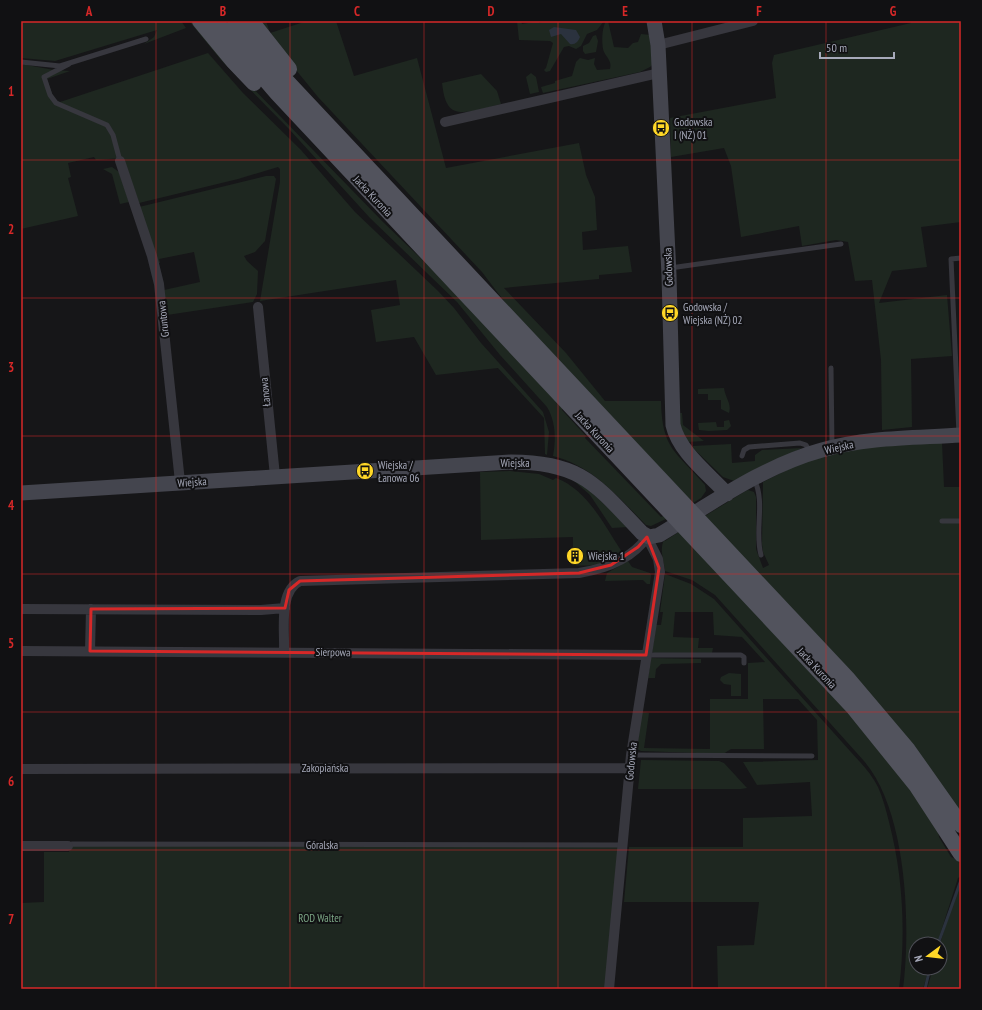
<svg xmlns="http://www.w3.org/2000/svg" width="982" height="1010" font-family="'PT Sans Narrow',sans-serif">
<rect width="100%" height="100%" fill="#161618"/>
<!-- green -->
<path fill="#1e2720" d="M21,21H181L186,28L144,44L154,37L157,30L55,61L21,58Z
M189,21H195L244,79L383,222L462,298L563,408L562,410L586,436L585,438L661,517L665,515L668,518L651,526L646,525C618,497 593,466 553,456C556,440 556,422 547,407L500,355L457,302L370,218L289,129L221,60Z
M256,21H266L270,33L307,21H336L354,76L417,58L446,168L579,143L586,175L595,197L597,230L582,232L583,250L628,246L632,272L599,275V279L504,288L566,353L605,401H661C662,450 676,451 705,485L706,491L701,498L693,503L510,309L482,272L318,97Z
M517,21H521L522,24L539,21V23L546,21H604L597,30L587,34L581,46L576,49L569,46L564,47L550,71L546,72L544,70L546,68L553,43L550,41L519,40Z
M606,21H608L614,47L628,48L633,43L638,42L641,34L651,35L653,64L650,67L640,72L543,93L541,87L555,83V81L572,76L576,62L580,58L588,60L595,58L594,64L597,70L610,69C612,61 607,58 604,52C601,45 602,27 606,21Z
M911,21H961V222L921,227L927,267L892,271L879,303L947,295L952,356L911,359L912,427L882,430L881,360L872,280L855,281L848,242L836,240L802,246L799,226L741,237L731,166L724,148L671,157L670,118L776,98L772,63L774,55L911,23Z
M596,35L598,41L596,52L585,54L583,51V46L589,43L593,36Z
M208,53L243,93L301,150L355,212L438,291L454,308L481,343L543,412L549,432L547,455L545,454L544,418L498,368L436,375L414,337L376,342L371,310L400,305L396,280L260,301L280,182V169L278,167L238,179L139,203L123,158L96,160L94,157L68,163L71,177L68,178L78,216L21,229V64L54,70L70,71L47,79L54,99L60,102Z
M531,73L536,77L539,92L530,94L526,77Z
M481,74L497,91L501,104C487,107 456,120 448,105C444,99 443,90 442,83Z
M112,167L119,172L129,202L120,204L112,174L103,169Z
M266,176H274L276,179L265,241L255,252L244,256L247,261L258,271L257,294L253,302L167,315L164,290L200,282L194,252L159,259L160,263L157,264L139,207Z
M724,388C725,397 732,404 729,413L721,409V400H708V394H698V389Z
M679,413H682L683,425L704,441L687,442L680,425Z
M729,420L731,426L727,430L709,431L699,430L698,423L716,422L717,427H724V421Z
M942,442L944,487H961V816L705,516L744,492L748,490L754,492L756,497V549L763,568L769,565L763,552L762,544L763,482C777,475 791,467 805,462C847,445 897,445 942,442Z
M731,444L732,463L755,461V455L762,450L802,448L734,481L723,477L693,448V446Z
M510,471L539,474L553,480L556,478C588,490 604,525 622,552C604,564 595,567 573,565V537L481,540L480,472Z
M573,480L585,486L628,527L612,528L590,495Z
M680,531L882,750L937,826L939,837L951,857L959,861L961,865V876L958,878L937,944H916V968H929L923,989H903C911,925 907,811 864,761L715,595L692,580L665,571C664,560 659,550 664,540L665,541Z
M628,561L632,567L650,573L651,575L650,584H647L643,580L605,581L607,573Z
M665,574L691,584L714,599L850,751C860,762 871,773 878,787C883,798 886,810 889,822C903,876 906,933 899,989H718L717,946L754,945L759,902H624L629,847H743V818L812,816L810,782L757,785L743,762L818,760L817,720L798,699H763L764,749H731L723,754L641,751L637,749L641,712L649,713L644,748L710,749V699H748V663L765,662L742,637L714,635L713,612H675L673,637L699,638L698,648H713L712,653L657,654L652,652L656,625H661L663,612H660Z
M651,658L701,659V663L661,664L656,669L655,678H648Z
M729,673L741,674V696H731V685L724,684L720,680L721,677Z
M641,760L719,761L724,763L747,788L741,789H638Z
M73,846L619,847L605,989H21V903L44,902V852H69L70,847Z
M961,884V989H927L933,968H940V944L953,901Z"/>
<!-- water -->
<path fill="#2b323e" d="M554,27L576,30L580,37C578,42 575,45 570,44L561,34L551,37L549,30Z"/>
<g fill="none" stroke-linecap="round" stroke-linejoin="round">
<!-- stream -->
<path stroke="#2b323e" stroke-width="3" d="M938,944L961,880
M925,989L930,968"/>
<!-- lane -->
<path stroke="#37373e" stroke-width="5" d="M21,62L60,66L146,39
M69,64L44,77L50,95L56,103L107,125L113,135L120,161
M670,268L841,244
M831,368L832,447
M959,434L951,259L961,258
M742,456L744,450L749,447L800,443L806,445L810,452
M754,479C766,502 754,531 761,555
M942,521H961
M646,655H741L744,657V663
M631,755L812,756
M68,846L72,844L623,845"/>
<!-- street -->
<path stroke="#37373e" stroke-width="10" d="M658,45L753,21
M445,122L659,73
M120,161L152,256L159,284L180,482
M258,307L275,476
M21,609L261,610L285,608
M21,651L646,655
M90,651L91,609
M284,652C285,631 278,591 300,581L579,573C604,569 632,559 647,537L658,559L660,572L631,755L609,989
M21,769L630,768
M21,846H68"/>
<!-- secondary -->
<path stroke="#44454e" stroke-width="15" d="M654,21L658,45L669,275L673,425C679,452 709,474 727,494
M21,493L511,462C582,462 596,485 642,533L649,537L659,535C711,504 763,466 822,450C867,437 915,438 961,435"/>
<!-- primary -->
<path stroke="#52535d" stroke-width="16" d="M200,21L233,61L254,83
M215,21L277,93L853,707L916,785L961,854
M235,21L277,71L847,678L908,750L961,825
M251,21L289,69"/>
</g>
<!-- marked area -->
<path fill="none" stroke="#d62828" stroke-width="3" stroke-linejoin="round" d="M647,537L659,568L646,655L90,651L91,609L285,608L289,590L300,581L579,573L611,565L638,547Z"/>
<!-- grid -->
<path fill="none" stroke="#d62828" stroke-width="1" stroke-opacity="0.55" d="M156,21V989M290,21V989M424,21V989M558,21V989M692,21V989M826,21V989M21,160H961M21,298H961M21,436H961M21,574H961M21,712H961M21,850H961"/>
<!-- icons -->
<defs>
<symbol id="bus-disc" viewBox="-11 -11 22 22"><circle r="9.5" fill="#ffd727" stroke="#111113"/><path d="M-5-6H5V4H4V6H2V4H-2V6H-4V4H-5ZM-3.5-4V0h7V-4ZM-3.5 1.2v1.5H-2V1.2ZM2 1.2v1.5H3.5V1.2Z" fill="#111"/></symbol>
<symbol id="building-disc" viewBox="-11 -11 22 22"><circle r="9.5" fill="#ffd727" stroke="#111113"/><path d="M-4-6H4V6H1V3H-1V6H-4ZM-2.5-4.3h1.7v1.8h-1.7ZM.8-4.3h1.7v1.8H.8ZM-2.5-1h1.7V.8h-1.7ZM.8-1h1.7V.8H.8Z" fill="#111"/></symbol>
</defs>
<g fill-rule="evenodd">
<use href="#bus-disc" x="651" y="118" width="20" height="20"/>
<use href="#bus-disc" x="660" y="303" width="20" height="20"/>
<use href="#bus-disc" x="355" y="461" width="20" height="20"/>
<use href="#building-disc" x="565" y="546" width="20" height="20"/>
</g>
<g text-anchor="middle" stroke-width="4" stroke-linejoin="round" paint-order="stroke">
<!-- poi labels -->
<g font-size="11" fill="#a7aaba" stroke="#111113" text-anchor="start">
<text x="674" y="126">Godowska<tspan x="674" dy="13">I (NŻ) 01</tspan></text>
<text x="683" y="311">Godowska /<tspan x="683" dy="13">Wiejska (NŻ) 02</tspan></text>
<text x="378" y="469">Wiejska /<tspan x="378" dy="13">Łanowa 06</tspan></text>
<text x="588" y="560">Wiejska 1</text>
</g>
<!-- street labels -->
<g font-size="11" fill="#a7aaba" stroke="#111113">
<text transform="translate(373 196) rotate(47)" y="4">Jacka Kuronia</text>
<text transform="translate(668 267) rotate(-92)" y="4">Godowska</text>
<text transform="translate(163 319) rotate(-96)" y="4">Gruntowa</text>
<text transform="translate(265 392) rotate(-96)" y="4">Łanowa</text>
<text transform="translate(595 432) rotate(47)" y="4">Jacka Kuronia</text>
<text transform="translate(839 447) rotate(-12)" y="4">Wiejska</text>
<text x="515" y="467">Wiejska</text>
<text transform="translate(192 482) rotate(-4)" y="4">Wiejska</text>
<text transform="translate(333 652) rotate(1)" y="4">Sierpowa</text>
<text transform="translate(817 668) rotate(47)" y="4">Jacka Kuronia</text>
<text transform="translate(631 761) rotate(-84)" y="4">Godowska</text>
<text x="325" y="772">Zakopiańska</text>
<text x="322" y="849">Góralska</text>
</g>
<!-- park labels -->
<g font-size="11" fill="#7ca685" stroke="#111113">
<text x="320" y="922">ROD Walter</text>
</g>
</g>
<!-- border -->
<rect width="982" height="1010" fill="none" stroke="#111113" stroke-width="44"/>
<!-- north arrow -->
<g transform="translate(928 956) rotate(255)"><circle r="19" fill="#111113" stroke="#4d4e56"/>
<path d="M0-3L7 15L0 10L-7 15Z" fill="#ffd727"/>
<text y="-6" font-size="11" font-weight="bold" text-anchor="middle" fill="#a7aaba">N</text>
</g>
<!-- scale -->
<path d="M820 52v6h74v-6" fill="none" stroke="#a7aaba" stroke-width="2"/>
<text x="826" y="52" font-size="12" fill="#a7aaba" stroke="#111113" stroke-width="3" paint-order="stroke">50 m</text>
<rect x="22" y="22" width="938" height="966" fill="none" stroke="#d62828" stroke-width="1.5"/>
<g font-size="13" text-anchor="middle" font-weight="bold" fill="#d62828">
<text x="89" y="16">A</text>
<text x="223" y="16">B</text>
<text x="357" y="16">C</text>
<text x="491" y="16">D</text>
<text x="625" y="16">E</text>
<text x="759" y="16">F</text>
<text x="893" y="16">G</text>
<text x="11" y="96">1</text>
<text x="11" y="234">2</text>
<text x="11" y="372">3</text>
<text x="11" y="510">4</text>
<text x="11" y="648">5</text>
<text x="11" y="786">6</text>
<text x="11" y="924">7</text>
</g>
</svg>
